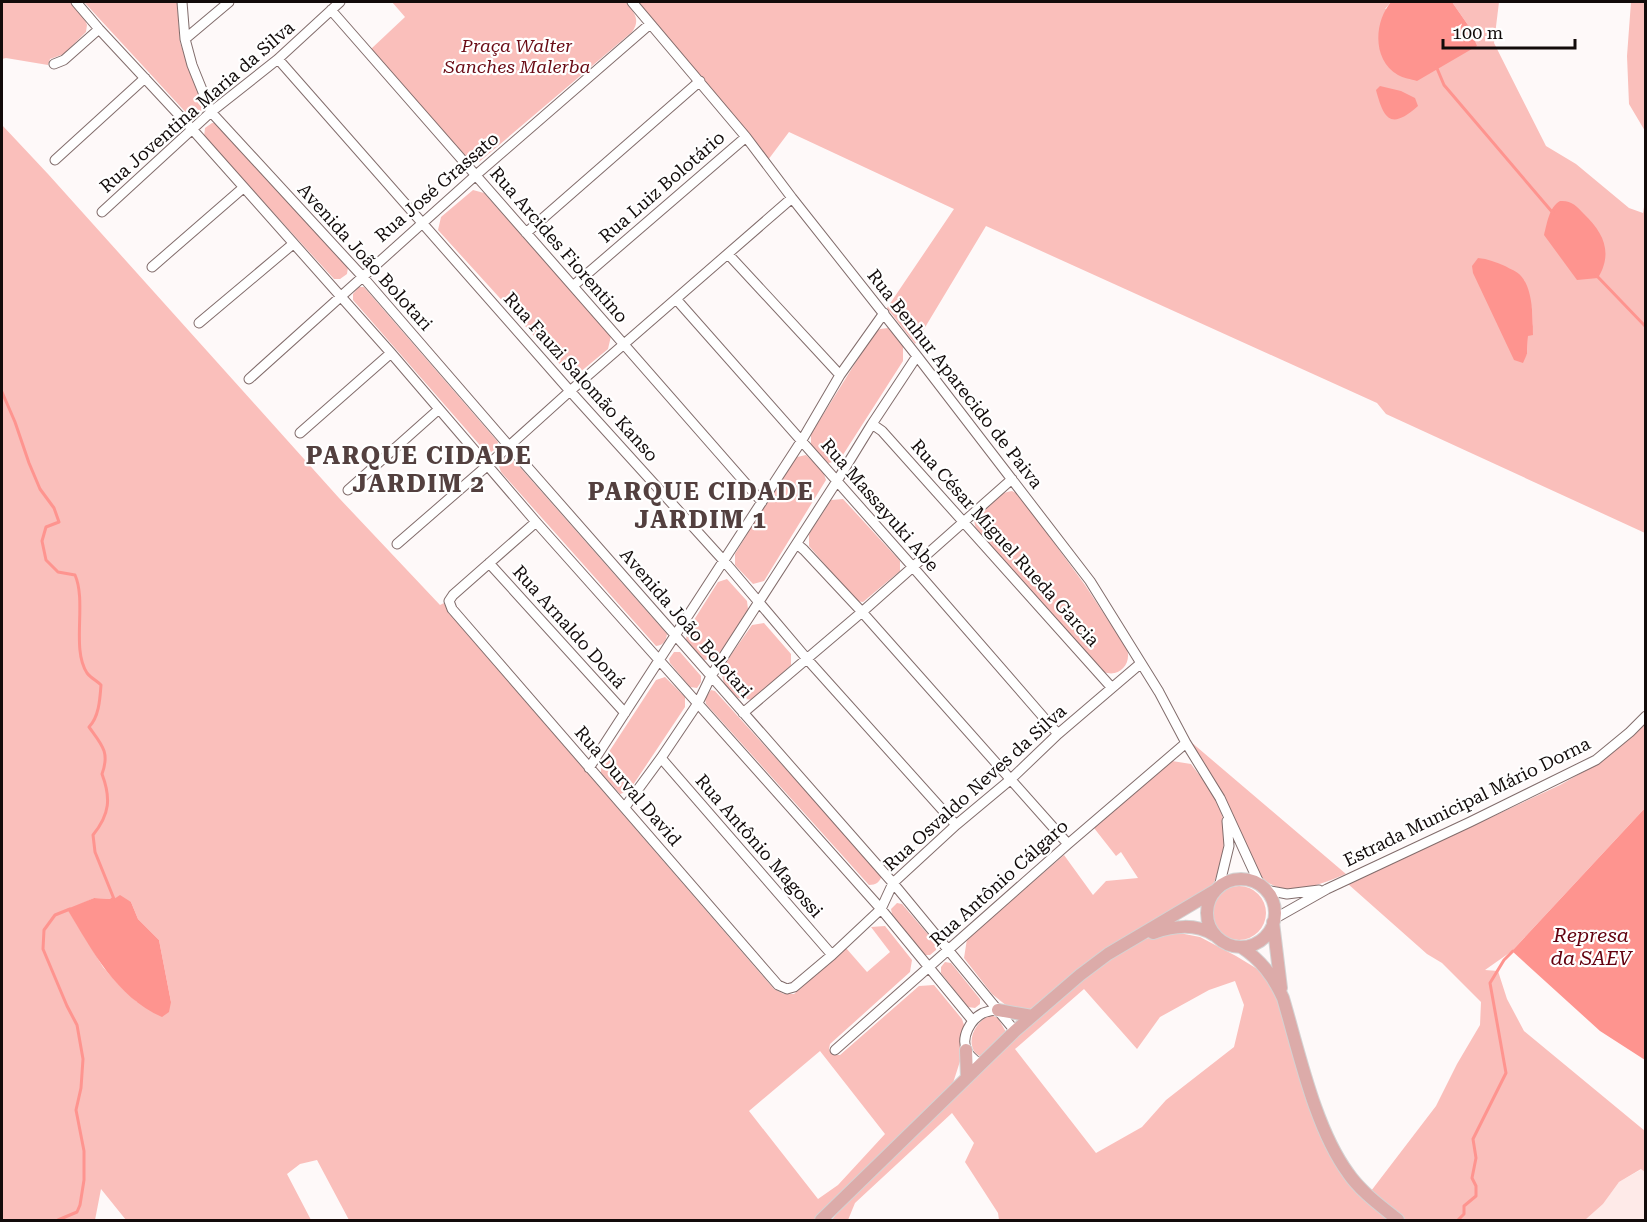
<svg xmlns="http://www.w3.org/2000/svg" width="1647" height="1222" font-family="'Roboto Serif',serif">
<rect width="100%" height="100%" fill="#fef9f9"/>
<!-- built -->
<path fill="#feeae8" d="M1642,1169L1645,1172V1220H1585L1603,1204L1619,1182Z"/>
<!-- green -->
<path fill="#fabfbb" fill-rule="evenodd" d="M2,2H70L85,20L87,25L86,32L64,54L50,59L48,65L6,58L2,59Z
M84,2H177L180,42L188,67L203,105L200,114L194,117H190Z
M392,2H626C634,12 641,20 632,32L479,162L469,160L371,49L405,17Z
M638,2H1391L1385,9L1468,25L1452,2H1499L1494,43L1546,146L1576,164L1629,208L1643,213L1645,201V533L1386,414L1377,403L986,226L915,344L887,308L954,209L789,132L768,160ZM1524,280L1532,309L1533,324L1528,336L1527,354L1522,362Z
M1631,2H1645V131L1629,104L1627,56Z
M212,123H216L348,267L347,274L340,279H334L204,137L205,128Z
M2,125L48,174L339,498L440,605L444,603L448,612L774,989L784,994H794L846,948L867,972L890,952L871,927L885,926L912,960L910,972L830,1044L829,1049L833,1055H840L919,986L934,985L962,1019L964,1025L962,1040L963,1052L953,1083L817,1220H349L317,1160L300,1164L287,1174L311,1220H126L101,1189L95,1220H2ZM94,898L114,899L131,902L138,919L159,940L171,1002H137L118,984L103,967L68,910ZM820,1051L885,1134L838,1185L818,1199L749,1111Z
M473,190L484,193L611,336L608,349L579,373L565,370L438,230L441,217Z
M359,287H364L498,442L497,448L491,452L485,451L353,300V294Z
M888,328L903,346V361L839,461L828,463L811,445V434L874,333L880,329Z
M806,455L823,471L826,480L764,581L753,584L735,565V554L765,504L797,457Z
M511,457L667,634C666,641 664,645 656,646L501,472L498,464L505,458Z
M1012,491L1018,494L1085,585L1127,649C1132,664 1119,678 1104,672L981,535L975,526L974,519C983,508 998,492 1012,491Z
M843,499L900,561V571L863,602L856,601L809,546V534L831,500Z
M727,579L747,601L748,609L717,658L704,660L686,640L687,631L718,582Z
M764,623L791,654V665L753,700L738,698L724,685L721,669L752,625Z
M674,652H680L701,676V682L697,688L690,687L670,663L669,659Z
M665,677L685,697V707L629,791L620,794L601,773V764L656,680Z
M711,690L715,691L882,875C880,882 876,885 869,885L706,704L705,699Z
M1645,722V808L1512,951L1485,970L1498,971L1507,999L1524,1031L1645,1131V1172L1641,1169L1619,1182L1603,1204L1585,1220H1403L1371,1191L1436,1106L1457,1064L1480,1025L1481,1002L1442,963L1427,954L1348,884L1560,785L1597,764Z
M1191,742L1346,874C1318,885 1283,901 1259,875L1223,797Z
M1172,761L1191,764C1199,775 1209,786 1215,798C1231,826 1224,858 1213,885L1078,971L1029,1010L1007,1006L992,994L964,958L967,939L1064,855L1093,895L1106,881L1138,878L1121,852L1116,856L1094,828Z
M1212 913a27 27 0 1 1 54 0a27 27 0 1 1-54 0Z
M897,903L902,904L937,945L936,950L930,955H924L892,914L891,909Z
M1169,931L1200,937L1236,956L1264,973L1278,999L1326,1143L1389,1220H999L998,1213L965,1162L974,1143L952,1113L855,1203L848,1220H832L839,1210L1034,1018L1111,958L1140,941ZM1235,981L1244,1005L1234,1047L1166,1100L1142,1127L1096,1153L1015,1049L1084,989L1137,1049L1160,1017L1209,990Z
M945,962L951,963L980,999V1004L975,1008L968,1007L941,973V967Z
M992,1015L998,1018L1006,1032L982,1058C979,1055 976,1054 974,1051C966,1037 979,1018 992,1015Z"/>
<!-- water -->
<path fill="#fe948f" d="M1391,2H1452L1468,25L1477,46L1417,81C1411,79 1403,78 1398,75C1372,60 1374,22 1391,2Z
M1380,86L1401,91L1415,98L1418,106C1391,130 1384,120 1376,90Z
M1560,201C1571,200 1577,206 1584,214C1604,233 1613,253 1598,278L1577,280L1544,235C1547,224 1549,207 1560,201Z
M1478,258C1488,259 1496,262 1505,266C1510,269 1517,271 1521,276C1533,289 1533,318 1533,335L1528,336L1527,354L1523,363L1514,360L1473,273L1472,266Z
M1645,808V1060L1600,1031L1512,951Z
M120,895L131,902L138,919L159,940L171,1002L169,1012L162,1017C116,997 92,950 67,909L94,898L114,899Z"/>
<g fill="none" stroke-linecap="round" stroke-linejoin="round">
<!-- stream -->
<path stroke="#fe948f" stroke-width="3" d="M1436,66L1444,85L1553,213
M1596,275L1646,327
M2,392L15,422L29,463L40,489L54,508L59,522L46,527L42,541L46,560L58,572L75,575C87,602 71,649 87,673C91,678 97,681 101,685C100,699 99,717 89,727C102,745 110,752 102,774C111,798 110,814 93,835L95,852L114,899H112
M58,1220L77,1212L80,1205L84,1180V1151L76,1110L81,1088L83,1059L77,1025L67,1006L43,949L44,930L55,915L70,909
M1458,1220L1464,1214V1206L1476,1196V1186L1472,1178L1476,1158L1473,1139L1506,1073L1490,983L1504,960L1513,951"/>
<defs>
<path id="minor" d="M76,2L99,29L192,129L391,353L536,522L881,909L973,1021
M182,2L185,39L192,65L211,112L362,276L509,446L893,883L1015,1031
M632,2L746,137L792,198L917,356L1090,581L1159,692L1186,743L1220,798L1260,885
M331,10L762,502
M185,39L229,2
M278,59L570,391L724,561L807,659L956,825
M54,64L64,60L99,29
M55,160L145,78
M102,212L211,112L278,59L340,2
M526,233L700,81
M728,254L840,375
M152,267L243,188
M573,286L746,137
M676,299L912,566L1058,734
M199,323L293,244
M249,379L476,175L650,24
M872,424L882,431L1112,688
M300,433L391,353
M348,490L439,409
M536,522L453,595L449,601L452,609L778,985L787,989L794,987L832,955L881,909L893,883L956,825L1010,780L1058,734L1140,664
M397,544L488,465L570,391L792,198
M797,544L804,550L862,612L1068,844
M489,563L625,713
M743,713L862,612L1012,479
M661,758L832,955
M589,768L802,440L840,375L884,313
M625,807L661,758L698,703L711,676L837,481L872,424L917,356
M1219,887L1229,846L1227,821
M1266,890L1287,894L1319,890
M1274,919L1327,889L1470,822L1596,760L1630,732L1646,716
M835,1050L1068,844L1186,743
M981,1065C976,1061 969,1056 967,1051C960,1037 971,1019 983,1013C988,1011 993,1010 998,1010"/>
<path id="major" d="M1207 913a34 34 0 1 1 68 0a34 34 0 1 1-68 0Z
M1273,922L1281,988
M1153,933C1174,926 1195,923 1214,935
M1241,947C1261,960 1273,976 1283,998C1299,1052 1315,1128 1348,1173C1361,1192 1381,1206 1398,1220
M998,1010L1032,1016
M966,1050L967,1078
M821,1220L1015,1031L1080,975L1108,954L1216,890"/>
</defs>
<!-- minor casing -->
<use href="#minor" stroke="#826d6c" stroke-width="11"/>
<!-- major casing -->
<use href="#major" stroke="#d4d3d3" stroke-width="14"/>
<!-- minor -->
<use href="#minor" stroke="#fff" stroke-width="9"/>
<!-- major -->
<use href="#major" stroke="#dcaba9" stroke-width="12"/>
</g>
<g text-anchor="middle" stroke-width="4.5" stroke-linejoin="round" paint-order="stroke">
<!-- park labels -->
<g font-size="18" font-style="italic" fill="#690a14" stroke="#fff">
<text x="517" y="52">Praça Walter<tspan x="517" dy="21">Sanches Malerba</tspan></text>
</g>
<!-- street labels -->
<g font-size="18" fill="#120b0a" stroke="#fff">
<text transform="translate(197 107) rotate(-41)" y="6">Rua Joventina Maria da Silva</text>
<text transform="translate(437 187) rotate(-41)" y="6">Rua José Grassato</text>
<text transform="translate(662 187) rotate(-41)" y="6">Rua Luiz Bolotário</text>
<text transform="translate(559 245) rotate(49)" y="6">Rua Arcides Fiorentino</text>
<text transform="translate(365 257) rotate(48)" y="6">Avenida João Bolotari</text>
<text transform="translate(581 377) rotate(48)" y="6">Rua Fauzi Salomão Kanso</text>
<text transform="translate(955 379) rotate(52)" y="6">Rua Benhur Aparecido de Paiva</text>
<text transform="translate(880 505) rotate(49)" y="6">Rua Massayuki Abe</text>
<text transform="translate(1005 543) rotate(48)" y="6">Rua César Miguel Rueda Garcia</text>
<text transform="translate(686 623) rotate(49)" y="6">Avenida João Bolotari</text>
<text transform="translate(569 627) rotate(48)" y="6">Rua Arnaldo Doná</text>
<text transform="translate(628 786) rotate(49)" y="6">Rua Durval David</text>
<text transform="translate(975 788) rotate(-42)" y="6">Rua Osvaldo Neves da Silva</text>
<text transform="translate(1467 802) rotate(-26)" y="6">Estrada Municipal Mário Dorna</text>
<text transform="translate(759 846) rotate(49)" y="6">Rua Antônio Magossi</text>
<text transform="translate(999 883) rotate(-42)" y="6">Rua Antônio Cálgaro</text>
</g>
<!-- water labels -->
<g font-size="20" font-style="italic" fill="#63000e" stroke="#fff">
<text x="1591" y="942">Represa<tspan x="1591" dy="23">da SAEV</tspan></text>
</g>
<!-- district labels -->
<g font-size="24" font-weight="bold" letter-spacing="1.5" fill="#53403f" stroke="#fff">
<text x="419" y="464">PARQUE CIDADE<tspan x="419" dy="28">JARDIM 2</tspan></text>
<text x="701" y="500">PARQUE CIDADE<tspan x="701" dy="28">JARDIM 1</tspan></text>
</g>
</g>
<!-- border -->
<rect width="1647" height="1222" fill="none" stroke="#120b0a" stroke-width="6"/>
<!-- scale -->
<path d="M1443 39v9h132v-9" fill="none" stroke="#120b0a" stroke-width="3"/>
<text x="1452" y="39" font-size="18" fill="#120b0a" stroke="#ffffff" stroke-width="4.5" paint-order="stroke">100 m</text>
</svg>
